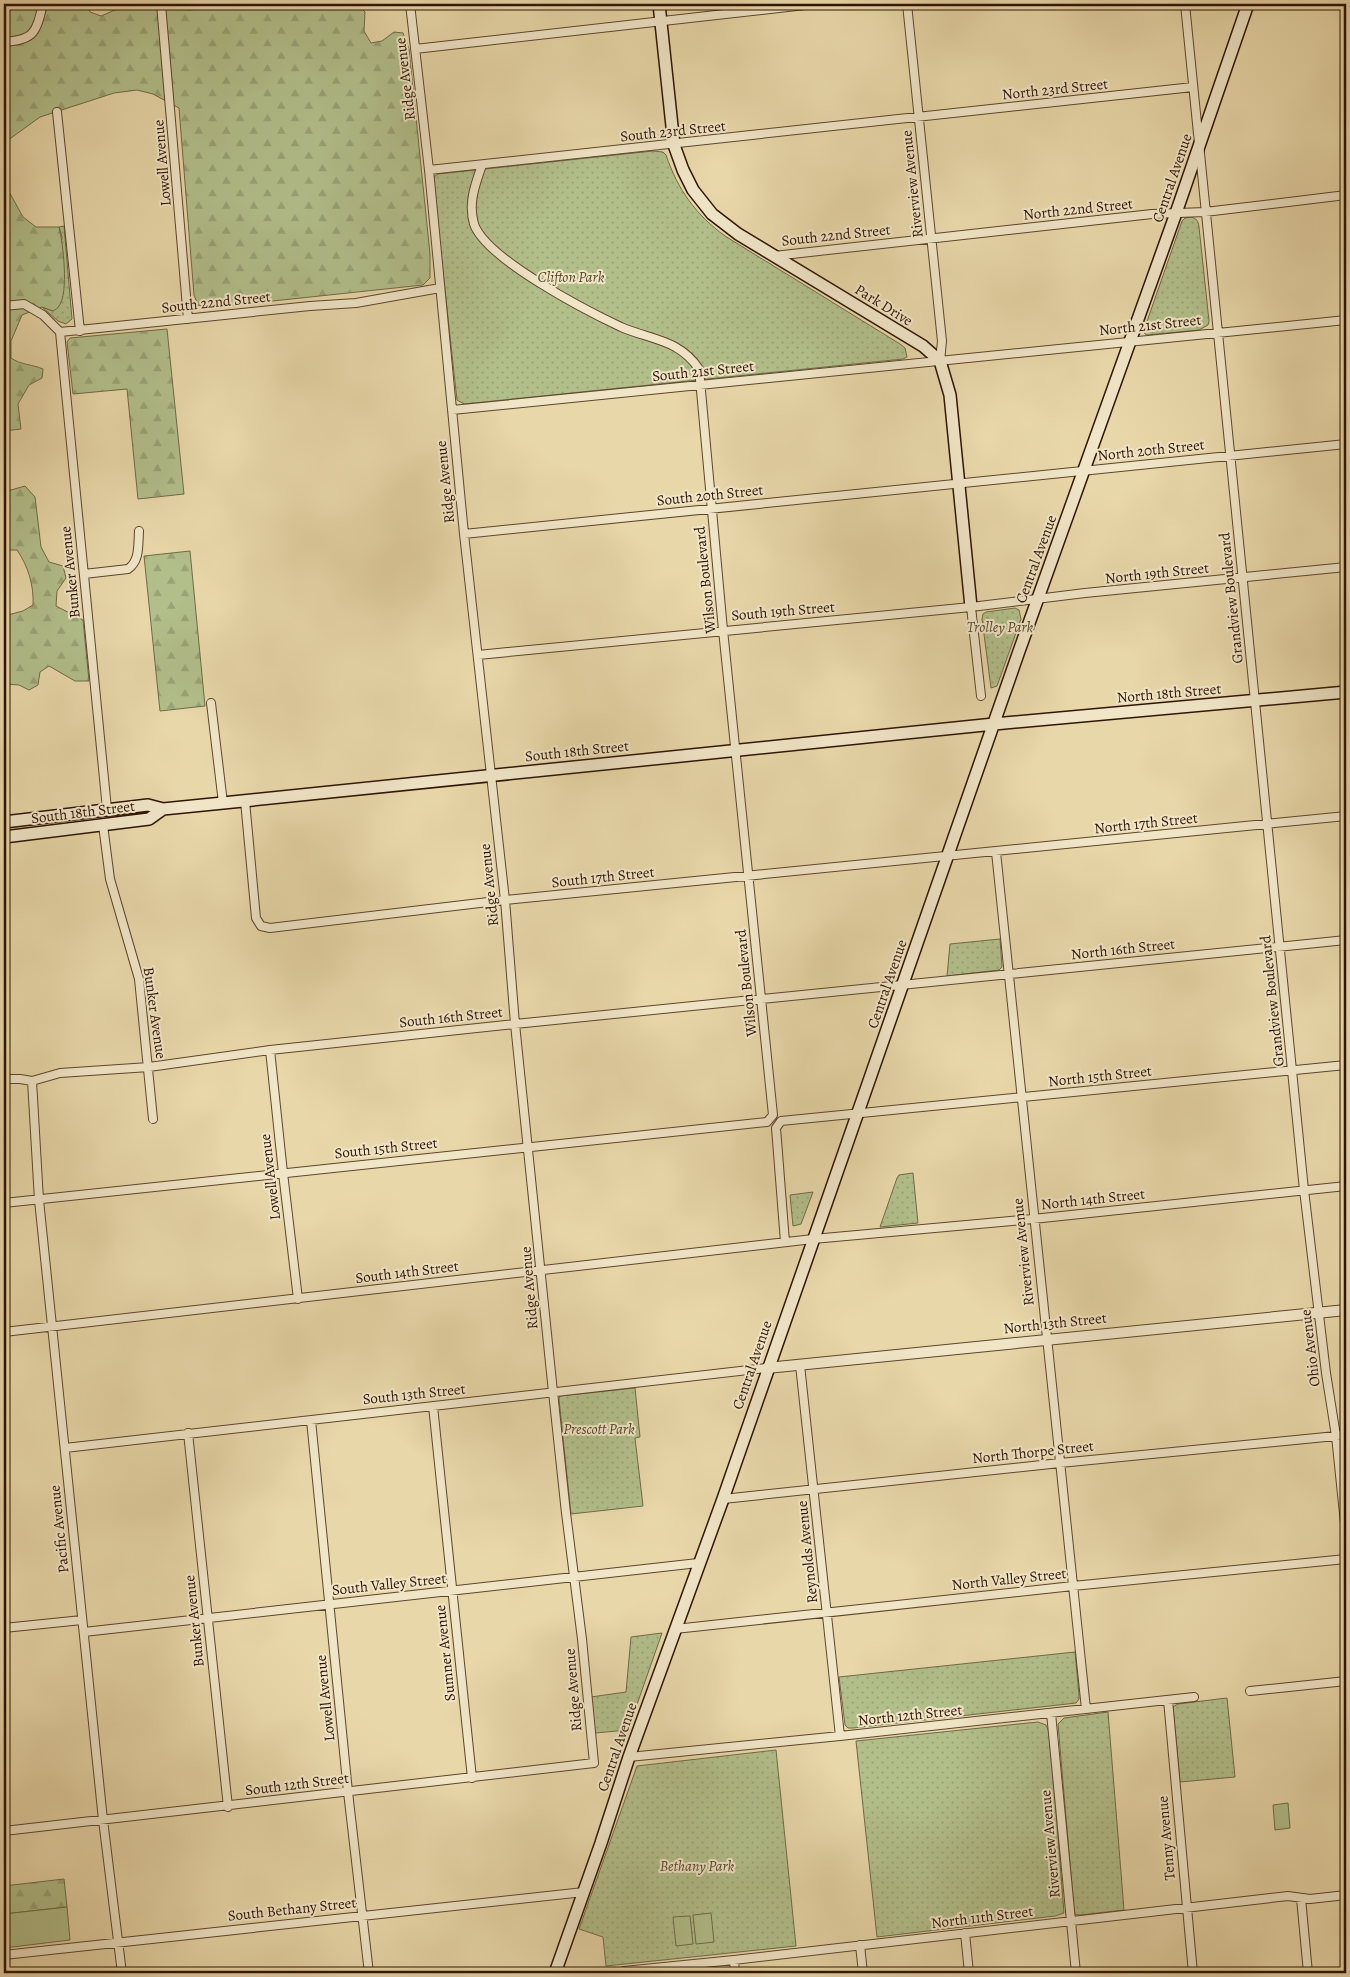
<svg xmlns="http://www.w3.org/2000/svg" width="1350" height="1977" font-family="Alegreya,serif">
<defs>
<pattern id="grass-dots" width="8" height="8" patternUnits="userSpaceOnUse" patternTransform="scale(1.25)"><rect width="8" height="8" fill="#b2bf8b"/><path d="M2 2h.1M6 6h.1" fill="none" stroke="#99a376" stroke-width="1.8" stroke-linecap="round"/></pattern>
<pattern id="forest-firs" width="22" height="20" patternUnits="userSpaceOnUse" patternTransform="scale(1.25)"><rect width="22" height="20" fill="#b2bf8b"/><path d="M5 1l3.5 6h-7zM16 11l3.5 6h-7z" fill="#99a376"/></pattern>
</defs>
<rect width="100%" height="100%" fill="#e8d7a9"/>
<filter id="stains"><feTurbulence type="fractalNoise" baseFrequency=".004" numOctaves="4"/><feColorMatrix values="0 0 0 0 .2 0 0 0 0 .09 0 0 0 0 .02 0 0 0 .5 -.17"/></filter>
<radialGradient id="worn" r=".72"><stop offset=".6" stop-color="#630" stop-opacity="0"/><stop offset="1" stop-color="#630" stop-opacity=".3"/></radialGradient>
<!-- grass -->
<path fill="url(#grass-dots)" stroke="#706a46" d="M653,151L663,152L666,155C678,190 696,215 725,236L900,344L905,348L907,357L903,359L464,404L457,400L433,181L435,176L438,174Z
M1190,217C1197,218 1198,221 1199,227L1209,321L1208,325L1199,330L1147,335L1145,334L1144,330L1182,221L1185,218Z
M64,226L72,319L66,324L58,321L42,307L53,311L62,237L59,227Z
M1015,608L1019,610L1021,619L997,686L991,688L982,619L983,614L986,612Z
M1000,939L1002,967L999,970L947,976L950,944Z
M913,1173L918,1223L880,1227L897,1178L899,1175Z
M813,1192L801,1224L793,1226L790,1195Z
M635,1388L640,1437L635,1438L643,1506L571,1514L559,1399L560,1396Z
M662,1633L628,1730L595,1733L591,1697L626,1692L631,1637Z
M1075,1652L1079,1695V1699L1076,1703L853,1728H848L845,1725L839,1677Z
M1227,1698L1235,1777L1180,1782L1173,1707L1178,1704Z
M1108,1712L1124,1910L1080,1915L1075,1914L1074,1910L1058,1724L1064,1718Z
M1038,1722L1046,1725L1050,1734L1064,1913L1055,1916L877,1937L856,1741Z
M776,1750L796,1946L606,1966L603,1937L579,1929L637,1766Z"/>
<!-- forest -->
<path fill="url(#forest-firs)" stroke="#706a46" d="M4,4H87L90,12L101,16L129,4H175L179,9L191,10L203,7V4H357L365,12L364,31L371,43L382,41L394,32L403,33L409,49L430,254V278L423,285L207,308L198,305L194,295L179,108L153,94L137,90L114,93L40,117L4,143Z
M4,188H7L23,217L36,227H59C63,243 69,293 59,306C58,308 55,310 53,311L42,307L22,315L11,341V358C21,365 31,364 43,369L42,378L29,385L18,404L21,429L4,431Z
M167,329L184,494L138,499L127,389L73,394L67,342L70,338Z
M25,486L35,497L41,547L49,562L63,566L66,578L57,591L56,606L83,620L89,681H75L49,666L40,672L38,685L29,690L19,685L4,684V616L23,611L33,605C34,585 28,566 17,550H4V492Z
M190,551L205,706L160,711L144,556Z
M64,1879L67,1907L4,1914V1886Z"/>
<!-- garden -->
<path fill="#b2bf8b" stroke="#706a46" d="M1288,1803L1290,1828L1275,1830L1273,1805Z
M67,1907L70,1940L4,1948V1914Z
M711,1913L714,1942L696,1944L693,1915Z
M690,1916L693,1944L676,1946L673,1917Z"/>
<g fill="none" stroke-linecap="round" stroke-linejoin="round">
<defs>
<path id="minor" d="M161,4L188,319
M907,4L942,341L940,361
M1185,4L1304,1190L1326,1373L1336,1436L1346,1533
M4,42C35,40 36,32 43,4
M415,49L814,4
M57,112L80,331
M429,170L1193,87
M774,256L1152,214L1205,212L1346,195
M4,306L24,304L43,315L60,332L310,306L356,303L440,288
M60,332L107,809
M452,410L1346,320
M464,534L1346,444
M84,574L128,569C140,561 138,545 139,531
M971,607L981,696
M478,655L971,607L1085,593L1346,567
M211,703L223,803
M245,801L256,918L261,926L270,928L505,900L1346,816
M103,825L110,879L139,979L153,1119
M996,852L1086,1709
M270,1050L283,1173L298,1299
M4,1079H20L32,1081L60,1073L149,1067L270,1050L515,1024L1346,940
M32,1081L39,1200L103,1820L122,1973
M4,1203L767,1122L773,1115L723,630L699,369C679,339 651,340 621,327C587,311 486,259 474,224C468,203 475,185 482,165
M785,1242L776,1128L781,1121L1346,1065
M4,1332L813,1239L1033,1219L1346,1186
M800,1365L840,1736
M433,1406L472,1778
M311,1420L348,1792L369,1973
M188,1433L228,1807
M65,1448L767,1368
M723,1499L1060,1463L1346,1435
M4,1628L82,1620
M675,1629L1073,1586L1346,1559
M84,1632L698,1563
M1250,1691L1346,1681
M1168,1700L1193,1973
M1051,1713L1076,1973
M629,1757L840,1736L1194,1697
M4,1831L594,1763L582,1639L566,1513L553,1392L515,1024L505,900L464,534L429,170L410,4
M1301,1898L1308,1973
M965,1933L969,1973
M860,1945L863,1973
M4,1955L584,1892
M734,1960L735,1973
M623,1973L624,1971L734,1960L1288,1896L1310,1899L1346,1895"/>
<path id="tertiary" d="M767,1368L1346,1310"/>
<path id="secondary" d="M659,4L674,145L683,170L693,190L712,214L738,234L923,346L940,361L950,395L971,607
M4,822L148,805L163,809L223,803L994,724L1346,692
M4,837L149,819L163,809
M555,1973L601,1843L629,1757L723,1499L1018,654L1176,213L1248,4"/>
</defs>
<!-- minor casing -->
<use href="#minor" stroke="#5d452a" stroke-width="10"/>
<!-- tertiary casing -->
<use href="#tertiary" stroke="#5d452a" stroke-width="12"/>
<!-- secondary casing -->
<use href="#secondary" stroke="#2f1400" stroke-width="14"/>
<!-- minor -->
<use href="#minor" stroke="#f0e5c7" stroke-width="8"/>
<!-- tertiary -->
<use href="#tertiary" stroke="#f0e5c7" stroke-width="10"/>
<!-- secondary -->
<use href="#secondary" stroke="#f0e5c7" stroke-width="11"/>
</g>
<g text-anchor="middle" stroke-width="4" stroke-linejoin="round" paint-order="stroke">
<!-- street labels -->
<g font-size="15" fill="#2f1400" stroke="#f0e5c7">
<text transform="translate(405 79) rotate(-97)" y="5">Ridge Avenue</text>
<text transform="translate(1055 89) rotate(-6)" y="5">North 23rd Street</text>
<text transform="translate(673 131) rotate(-6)" y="5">South 23rd Street</text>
<text transform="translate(162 163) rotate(-95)" y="5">Lowell Avenue</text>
<text transform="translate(1172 178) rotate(-71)" y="5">Central Avenue</text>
<text transform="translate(912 184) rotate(-96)" y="5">Riverview Avenue</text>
<text transform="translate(1078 209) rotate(-6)" y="5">North 22nd Street</text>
<text transform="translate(836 235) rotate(-6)" y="5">South 22nd Street</text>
<text transform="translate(216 302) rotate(-6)" y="5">South 22nd Street</text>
<text transform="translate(884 305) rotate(32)" y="5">Park Drive</text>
<text transform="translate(1150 325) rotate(-6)" y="5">North 21st Street</text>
<text transform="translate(703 371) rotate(-6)" y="5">South 21st Street</text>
<text transform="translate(1151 450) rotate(-6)" y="5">North 20th Street</text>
<text transform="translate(445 482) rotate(-96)" y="5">Ridge Avenue</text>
<text transform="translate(710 495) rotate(-6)" y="5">South 20th Street</text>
<text transform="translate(1036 559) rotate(-70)" y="5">Central Avenue</text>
<text transform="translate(70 572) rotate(-96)" y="5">Bunker Avenue</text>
<text transform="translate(1157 573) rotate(-6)" y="5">North 19th Street</text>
<text transform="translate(705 580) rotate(-96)" y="5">Wilson Boulevard</text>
<text transform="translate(1231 598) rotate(-96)" y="5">Grandview Boulevard</text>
<text transform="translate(783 611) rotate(-5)" y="5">South 19th Street</text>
<text transform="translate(1169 693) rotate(-5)" y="5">North 18th Street</text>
<text transform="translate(577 751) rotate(-6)" y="5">South 18th Street</text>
<text transform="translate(83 812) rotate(-7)" y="5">South 18th Street</text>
<text transform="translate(1146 823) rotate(-6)" y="5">North 17th Street</text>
<text transform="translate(603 877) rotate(-6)" y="5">South 17th Street</text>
<text transform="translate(489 885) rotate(-96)" y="5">Ridge Avenue</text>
<text transform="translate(1123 949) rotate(-6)" y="5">North 16th Street</text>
<text transform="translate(746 983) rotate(-96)" y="5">Wilson Boulevard</text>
<text transform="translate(887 984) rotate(-71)" y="5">Central Avenue</text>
<text transform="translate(1272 1001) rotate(-96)" y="5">Grandview Boulevard</text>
<text transform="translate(155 1013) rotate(82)" y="5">Bunker Avenue</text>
<text transform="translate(451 1017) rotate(-6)" y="5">South 16th Street</text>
<text transform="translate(1100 1076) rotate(-6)" y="5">North 15th Street</text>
<text transform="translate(386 1148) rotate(-6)" y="5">South 15th Street</text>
<text transform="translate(270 1177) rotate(-97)" y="5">Lowell Avenue</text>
<text transform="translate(1093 1199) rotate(-6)" y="5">North 14th Street</text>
<text transform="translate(1023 1252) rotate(-96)" y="5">Riverview Avenue</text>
<text transform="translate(407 1272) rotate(-7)" y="5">South 14th Street</text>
<text transform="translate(529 1288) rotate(-95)" y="5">Ridge Avenue</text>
<text transform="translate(1055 1323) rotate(-6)" y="5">North 13th Street</text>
<text transform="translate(1310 1348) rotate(-97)" y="5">Ohio Avenue</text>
<text transform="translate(752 1365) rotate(-71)" y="5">Central Avenue</text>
<text transform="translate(414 1394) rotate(-6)" y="5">South 13th Street</text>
<text transform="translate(1033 1452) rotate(-6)" y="5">North Thorpe Street</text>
<text transform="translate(59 1529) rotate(-96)" y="5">Pacific Avenue</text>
<text transform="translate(807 1552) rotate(-96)" y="5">Reynolds Avenue</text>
<text transform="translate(1009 1579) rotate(-6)" y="5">North Valley Street</text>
<text transform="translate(389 1584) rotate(-6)" y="5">South Valley Street</text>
<text transform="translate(194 1621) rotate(-96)" y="5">Bunker Avenue</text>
<text transform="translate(445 1653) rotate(-96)" y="5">Sumner Avenue</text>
<text transform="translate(573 1690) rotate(-95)" y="5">Ridge Avenue</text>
<text transform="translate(325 1698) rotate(-96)" y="5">Lowell Avenue</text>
<text transform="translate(910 1715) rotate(-6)" y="5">North 12th Street</text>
<text transform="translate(617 1747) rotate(-71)" y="5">Central Avenue</text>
<text transform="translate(297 1784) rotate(-7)" y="5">South 12th Street</text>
<text transform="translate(1166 1838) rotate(-95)" y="5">Tenny Avenue</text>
<text transform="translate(1050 1844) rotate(-95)" y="5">Riverview Avenue</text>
<text transform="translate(292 1909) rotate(-6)" y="5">South Bethany Street</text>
<text transform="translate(982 1917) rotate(-7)" y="5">North 11th Street</text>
</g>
<!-- park labels -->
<g font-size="15" font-style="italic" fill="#56472a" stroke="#f0e5c7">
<text x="571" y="282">Clifton Park</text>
<text x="1000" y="632">Trolley Park</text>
<text x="599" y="1434">Prescott Park</text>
<text x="697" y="1871">Bethany Park</text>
</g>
</g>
<!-- margin -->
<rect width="1350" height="1977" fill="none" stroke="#e8d7a9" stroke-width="20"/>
<rect x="5" y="5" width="1340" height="1967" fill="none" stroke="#2f1400" stroke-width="2.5"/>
<rect x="10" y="10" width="1330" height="1957" fill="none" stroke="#2f1400"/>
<rect width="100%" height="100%" filter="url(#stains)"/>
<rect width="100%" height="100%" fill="url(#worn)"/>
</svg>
